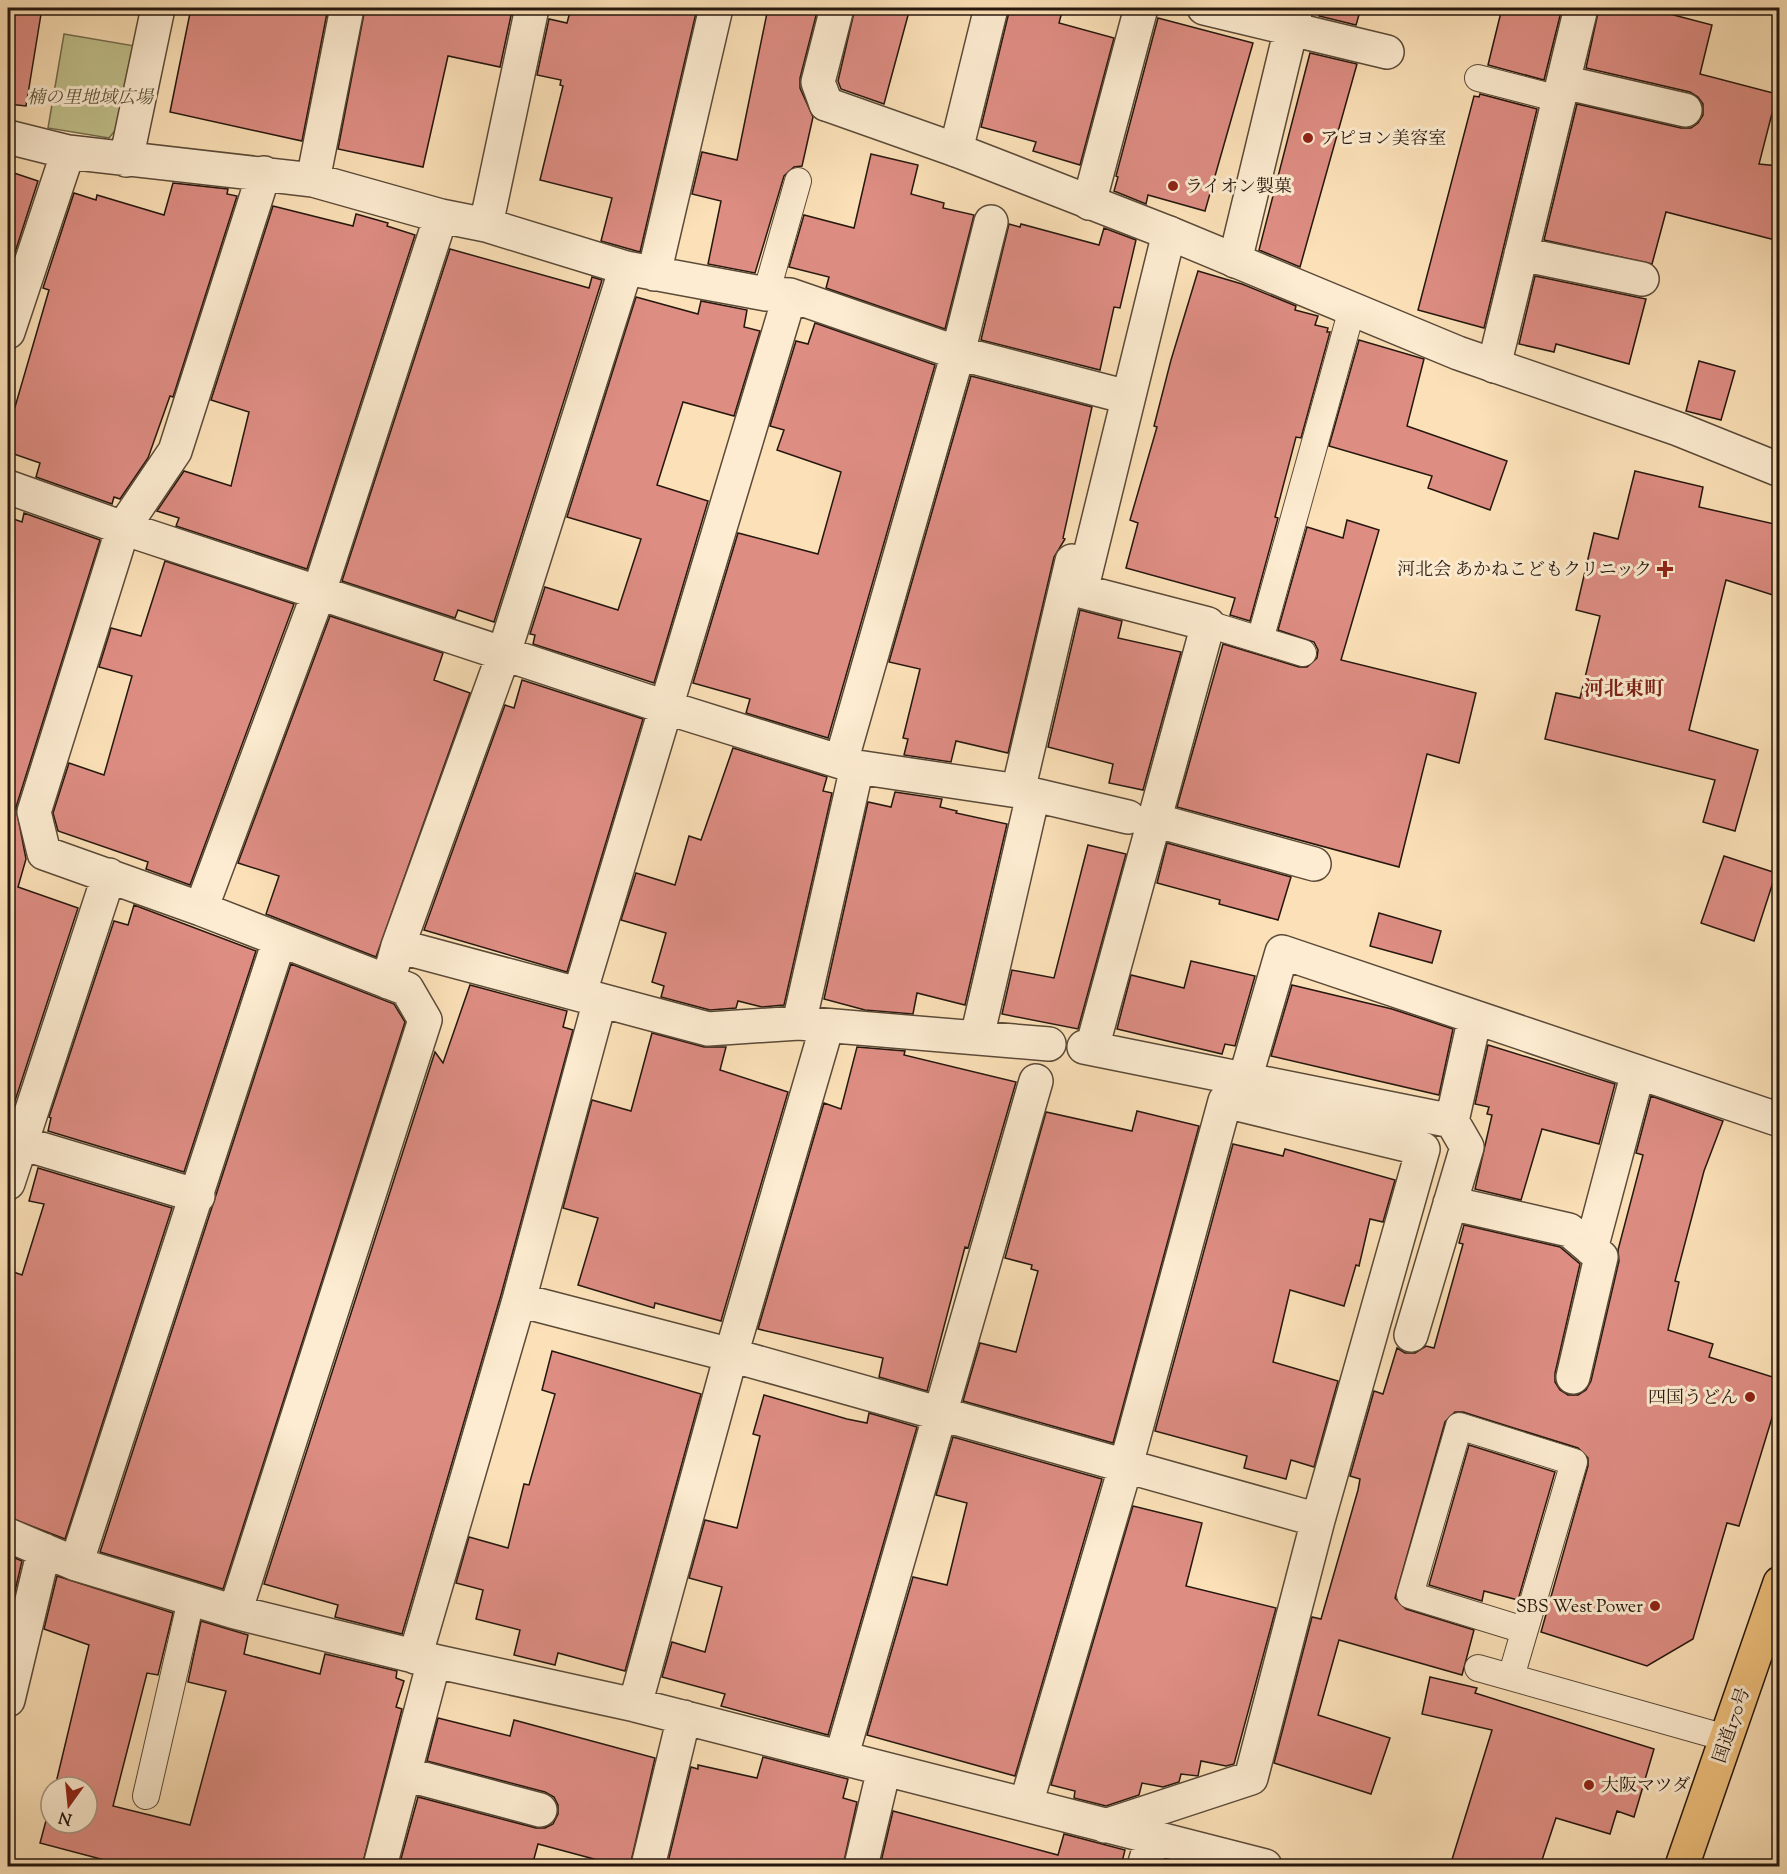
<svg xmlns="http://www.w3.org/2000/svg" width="1787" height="1874" font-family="'Sorts Mill Goudy','Noto Serif JP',serif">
<rect width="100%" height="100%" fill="#fce1b8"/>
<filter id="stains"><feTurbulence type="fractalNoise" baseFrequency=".00333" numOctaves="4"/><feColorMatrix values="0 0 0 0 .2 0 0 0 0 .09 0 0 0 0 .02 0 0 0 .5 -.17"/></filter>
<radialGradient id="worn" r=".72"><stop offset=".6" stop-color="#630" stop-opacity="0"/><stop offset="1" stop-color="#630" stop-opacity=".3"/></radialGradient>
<!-- green -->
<path fill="#c1c28d" stroke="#736c4e" stroke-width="1.5" d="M64,34L135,46L123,121L109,138L48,128Z"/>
<!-- building -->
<path fill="#de8d83" stroke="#25170e" stroke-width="1.5" d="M8,8H42L26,106L8,104Z
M191,8H328L302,141L170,112Z
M365,8H497L512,11L500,67L448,56L423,167L338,149Z
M571,8H670L696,13L640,252L601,241L612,198L540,180L563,86L560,85L561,80L537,75L549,19L567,23Z
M768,8H818L800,78V88L813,117L802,166L794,167L784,176L755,273L708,264L721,201L692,194L702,152L737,160Z
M855,8H910L884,104L841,89L838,81Z
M1010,8H1063L1059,23L1114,38L1080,165L1033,151L1036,142L981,127Z
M1321,8H1361L1356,25L1319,16Z
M1502,8H1562L1544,80L1488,65Z
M1599,8H1647L1712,25L1700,74L1777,94L1759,164L1779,166V241L1666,212L1652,264L1544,240L1577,104L1681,128H1691L1698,123L1703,115V104L1698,97L1690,92L1586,68Z
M1158,18L1253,43L1205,211L1148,195L1146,204L1114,191L1118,177L1116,176Z
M1310,53L1357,64L1300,267L1259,250Z
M1480,94L1537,109L1484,328L1418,310L1474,96L1479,97Z
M871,154L918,165L911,194L944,203L943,208L974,215L945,329L826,288L829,277L789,267L804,215L854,228Z
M8,171L38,181L8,274Z
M173,183L228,189L227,194L237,196L173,397L170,396L148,458L120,499L114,497L112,504L36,477L40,463L8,452V404L15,407L49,290L43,288L74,193L96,200L97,195L164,215Z
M273,206L353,226L356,214L388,223L387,226L415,235L307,569L176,526L179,518L157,511L184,471L231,486L249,412L211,400Z
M1009,224L1020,227L1021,224L1099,245L1104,228L1136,240L1120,308L1114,307L1100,370L981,340Z
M450,249L589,288L592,277L602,280L494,622L458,610L455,618L342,581Z
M1198,271L1242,284L1296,306L1295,310L1318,316L1315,325L1328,328L1327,332H1330L1301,438L1296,437L1275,517L1278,518L1250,621L1230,615L1235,598L1126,568L1138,523L1130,520L1157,427L1154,426L1171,360Z
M1535,276L1646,299L1629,364L1556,344L1554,352L1519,344Z
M636,297L698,314L701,301L747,310L744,327L760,331L734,416L683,402L657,485L708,501L654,683L533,644L535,635L530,634L545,587L618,610L641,539L567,517Z
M815,323L935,365L828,738L746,713L750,699L693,683L738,533L818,554L841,472L777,450L784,430L770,426L796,341L808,344Z
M1359,340L1424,359L1407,426L1507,461L1490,510L1428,488L1432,476L1329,446Z
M1699,361L1735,371L1721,420L1686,411Z
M971,376L1092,407L1063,538L1065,539L1054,557L1008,753L956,741L951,762L904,755L908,739L903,738L920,669L889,662Z
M1635,471L1703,487L1699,507L1779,525V597L1726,580L1689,730L1758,750L1735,831L1703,822L1715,780L1545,739L1556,693L1580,698L1600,616L1576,610L1594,533L1618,539Z
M24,513L100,540L16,807L26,859L18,887L78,908L13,1107L8,1106V517L22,522Z
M1347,520L1379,530L1341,660L1476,693L1459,763L1427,754L1399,867L1177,807L1223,644L1299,667H1307L1317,658L1318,650L1314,642L1278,630L1307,527L1343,538Z
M165,561L294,604L190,885L146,869L148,862L58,831L53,813L69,763L104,775L132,676L99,667L111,628L141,636Z
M1080,610L1122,621L1118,638L1181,652L1143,790L1109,783L1113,764L1048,747Z
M330,616L443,653L434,680L470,693L376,957L266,914L279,876L238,863Z
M522,680L643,719L567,972L424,930L505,705L514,708Z
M733,748L827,777L823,791L832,793L784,1005L762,1007L738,1001L736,1008L710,1010L661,997L664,986L652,982L666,933L621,920L636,873L675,885L689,836L701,840Z
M895,792L942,799L940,807L957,811L956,813L1007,824L965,1005L917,993L913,1014L865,1010L824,999L868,802L891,807Z
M1167,843L1291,877L1278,920L1219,904L1220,900L1157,883Z
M1088,845L1126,854L1078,1029L1002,1014L1012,970L1054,978Z
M1724,856L1776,873L1754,941L1701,923Z
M134,905L256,951L184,1172L48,1131L51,1118L49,1117L114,921L128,925Z
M1379,913L1441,931L1432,963L1370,946Z
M1191,961L1255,976L1235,1046L1225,1044L1222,1054L1117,1029L1131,975L1184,988Z
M291,964L394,1004L405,1022L223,1589L100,1552Z
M470,985L567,1011L563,1027L573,1030L501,1295L402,1634L335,1617L338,1605L264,1584L435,1052L443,1063Z
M1292,985L1392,1009L1453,1029L1439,1095L1271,1056Z
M652,1033L704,1047H726L720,1070L788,1092L721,1321L655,1303L654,1308L578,1285L598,1218L563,1208L592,1100L631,1111Z
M1488,1045L1615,1084L1599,1144L1542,1129L1521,1200L1475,1189L1492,1115L1487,1114L1489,1107L1475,1104Z
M857,1047L905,1051L904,1055L1016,1082L968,1248L965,1247L927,1391L879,1377L883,1358L758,1329L824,1103L841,1109Z
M1651,1096L1723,1121L1704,1171L1675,1281L1679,1282L1668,1330L1713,1344L1709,1357L1779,1379V1395L1739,1526L1727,1523L1693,1639L1647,1666L1541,1632L1588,1466V1458L1578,1448L1463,1412H1455L1445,1422L1395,1598L1406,1609L1474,1630L1462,1675L1339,1640L1318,1715L1390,1738L1371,1794L1274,1763L1312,1617L1321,1619L1358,1490L1360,1479L1350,1476L1374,1391L1383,1394L1397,1348L1405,1353H1415L1426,1346L1434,1348L1463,1244L1459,1243L1464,1225L1560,1247L1580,1264L1555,1373V1382L1560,1390L1568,1395H1578L1586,1390L1591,1381L1619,1261L1618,1250L1643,1155L1636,1153Z
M1137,1111L1199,1126L1113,1443L963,1401L980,1343L1016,1352L1038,1271L1031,1269L1032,1265L1005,1258L1046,1112L1132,1131Z
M1233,1144L1283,1156L1285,1149L1395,1180L1383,1222L1370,1219L1359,1266L1356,1265L1344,1306L1290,1290L1273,1362L1338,1381L1314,1467L1291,1460L1286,1479L1244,1468L1247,1456L1155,1431Z
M38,1168L172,1208L65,1539L8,1517V1270L22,1275L44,1204L29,1201Z
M552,1351L701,1394L625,1671L558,1653L555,1665L514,1655L520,1630L476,1619L483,1590L456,1583L469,1537L508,1548L524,1484L529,1485L555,1394L542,1390Z
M764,1395L847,1419L867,1423L869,1413L917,1427L828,1735L721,1706L725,1694L662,1677L672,1642L705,1652L722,1587L689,1578L705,1520L737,1528L760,1436L753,1434Z
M953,1437L1102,1479L1015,1776L867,1735L913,1577L947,1585L967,1503L936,1495Z
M1469,1445L1555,1472L1518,1600L1484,1591L1482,1601L1429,1585Z
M1133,1506L1202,1523L1186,1586L1276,1608L1234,1764L1226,1766L1201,1761L1198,1776L1181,1774L1179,1782L1163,1787L1142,1783L1139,1795L1106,1806L1074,1798L1075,1791L1051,1785Z
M8,1555L22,1561L9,1617L8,1616Z
M57,1576L173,1613L158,1675L147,1673L113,1806L190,1825L226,1691L188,1682L201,1621L248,1635L244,1654L320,1674L325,1654L397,1671L396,1678L404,1681L396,1707L402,1709L362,1866H127L40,1843L51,1802V1823H87V1787H55L89,1645L44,1629Z
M1430,1677L1477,1688L1475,1693L1654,1749L1634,1817L1617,1811L1610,1834L1556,1818L1540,1866H1450L1492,1730L1422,1714Z
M438,1718L510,1736L514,1720L655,1758L630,1866H620L538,1844L532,1866H399L418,1797L536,1828H545L553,1824L558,1814V1805L554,1797L545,1792L427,1761Z
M763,1757L848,1779L843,1798L857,1802L843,1866H667L691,1767L698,1769V1765L757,1778Z
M893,1811L1058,1855L1064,1834L1125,1850L1121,1866H880Z"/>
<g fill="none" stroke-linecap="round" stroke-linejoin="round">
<defs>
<path id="service" d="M1478,78L1559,99
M766,294L798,181
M1208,624L1303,653
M1260,640L1352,309
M1478,1668L1726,1738
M1511,1677L1574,1462L1459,1426L1410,1595L1524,1630
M146,1796L191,1600"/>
<path id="minor" d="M1204,8L1387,52
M1563,82L1685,110
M826,104L818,82L837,8
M8,137L68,152L313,180L441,216L486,225L626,268L766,294L790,295L580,993
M956,150L991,8
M126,160L158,8
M313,180L347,8
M1089,203L1141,8
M486,225L532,8
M1521,254L1642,279
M1235,261L1296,8
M654,274L716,8
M790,295L958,353L1112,393
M8,332L68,152
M1494,366L1581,8
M8,487L123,528L668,708L857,767L1018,791L1128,817
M841,762L958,353L991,222
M1018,791L1072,561
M1154,820L1314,864
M201,909L319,592L441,216
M398,946L708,1029L799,1023L1049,1044
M388,982L398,946L504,653L626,268
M799,1023L857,767
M977,1037L1033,795
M1084,1047L1452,1121
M1092,1048L1208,624L1081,591L1169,233
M1245,1079L1282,952L1780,1120
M8,1139L198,1196
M8,1183L109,875
M1450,1203L1569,1230L1601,1257L1573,1377
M1591,1249L1638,1072
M519,1300L731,1355L1318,1520
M1411,1335L1467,1147L1452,1121L1475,1017
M8,1535L76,1564L235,1612L434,1661L635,1705L1265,1866
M76,1564L279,941
M235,1612L425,1020L407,989L201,909L44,853L34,812L123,528L175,451L264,173
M415,1657L519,1300L600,1000
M8,1700L44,1550
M635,1705L731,1355L827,1026
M841,1758L1036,1081
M405,1774L540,1810
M1026,1804L1126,1465L1225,1101L1423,1149L1318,1520L1251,1778L1105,1826
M380,1866L434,1661
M648,1866L684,1717
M861,1866L884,1769
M1144,1866L1153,1837"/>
<path id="tertiary" d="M826,104L956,150L1169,233L1458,353L1678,429L1780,470"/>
<path id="trunk" d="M1682,1866L1780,1583"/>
</defs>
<!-- service casing -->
<use href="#service" stroke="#5b4a38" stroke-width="28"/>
<!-- minor casing -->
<use href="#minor" stroke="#5b4a38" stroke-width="36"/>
<!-- tertiary casing -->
<use href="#tertiary" stroke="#5b4a38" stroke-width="36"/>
<!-- trunk casing -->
<use href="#trunk" stroke="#25170e" stroke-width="36"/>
<!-- service -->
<use href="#service" stroke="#fdecd1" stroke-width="26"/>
<!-- minor -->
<use href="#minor" stroke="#fdecd1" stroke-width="33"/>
<!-- tertiary -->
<use href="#tertiary" stroke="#fdecd1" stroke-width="33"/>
<!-- trunk -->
<use href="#trunk" stroke="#eec07c" stroke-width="33"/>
</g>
<!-- markers -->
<g fill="#8f2418" stroke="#fdecd1" stroke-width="2">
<circle cx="1308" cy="138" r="6"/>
<circle cx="1173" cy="186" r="6"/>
<path d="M1662 560h6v6h6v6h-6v6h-6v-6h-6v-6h6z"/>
<circle cx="1750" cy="1397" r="6"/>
<circle cx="1655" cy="1606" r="6"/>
<circle cx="1589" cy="1785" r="6"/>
</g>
<g text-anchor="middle" stroke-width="6" stroke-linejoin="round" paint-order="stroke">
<!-- park labels -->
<g font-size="18" font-style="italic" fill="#5c533a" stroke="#fdecd1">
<text x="90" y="103">楠の里地域広場</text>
</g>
<!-- poi labels -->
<g font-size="18" fill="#25170e" stroke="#fdecd1" text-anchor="start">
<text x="1320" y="144">アピヨン美容室</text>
<text x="1185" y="192">ライオン製菓</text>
<text x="1652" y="575" text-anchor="end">河北会 あかねこどもクリニック</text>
<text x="1738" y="1403" text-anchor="end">四国うどん</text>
<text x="1643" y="1612" text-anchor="end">SBS West Power</text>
<text x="1601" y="1791">大阪マツダ</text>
</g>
<!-- street labels -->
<g font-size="18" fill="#25170e" stroke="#fdecd1">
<text transform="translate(1731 1725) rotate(-71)" y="6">国道170号</text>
</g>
<!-- neighbourhood labels -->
<g font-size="20" font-weight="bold" fill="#7a1f14" stroke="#fdecd1">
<text x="1624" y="695">河北東町</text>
</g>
</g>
<!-- margin -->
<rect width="1787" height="1874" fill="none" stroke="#fce1b8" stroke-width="30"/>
<rect x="9" y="9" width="1769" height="1856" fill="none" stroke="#25170e" stroke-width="3"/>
<rect x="15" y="15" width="1757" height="1844" fill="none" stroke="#25170e" stroke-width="1.5"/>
<!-- north arrow -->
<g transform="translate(69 1805) rotate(195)"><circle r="28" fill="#fdecd1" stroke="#a79783" stroke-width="1.5"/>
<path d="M0-4.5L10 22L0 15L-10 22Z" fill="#8f2418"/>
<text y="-9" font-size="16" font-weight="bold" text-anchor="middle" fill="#25170e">N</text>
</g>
<rect width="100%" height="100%" filter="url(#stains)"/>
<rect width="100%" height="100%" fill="url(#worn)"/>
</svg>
